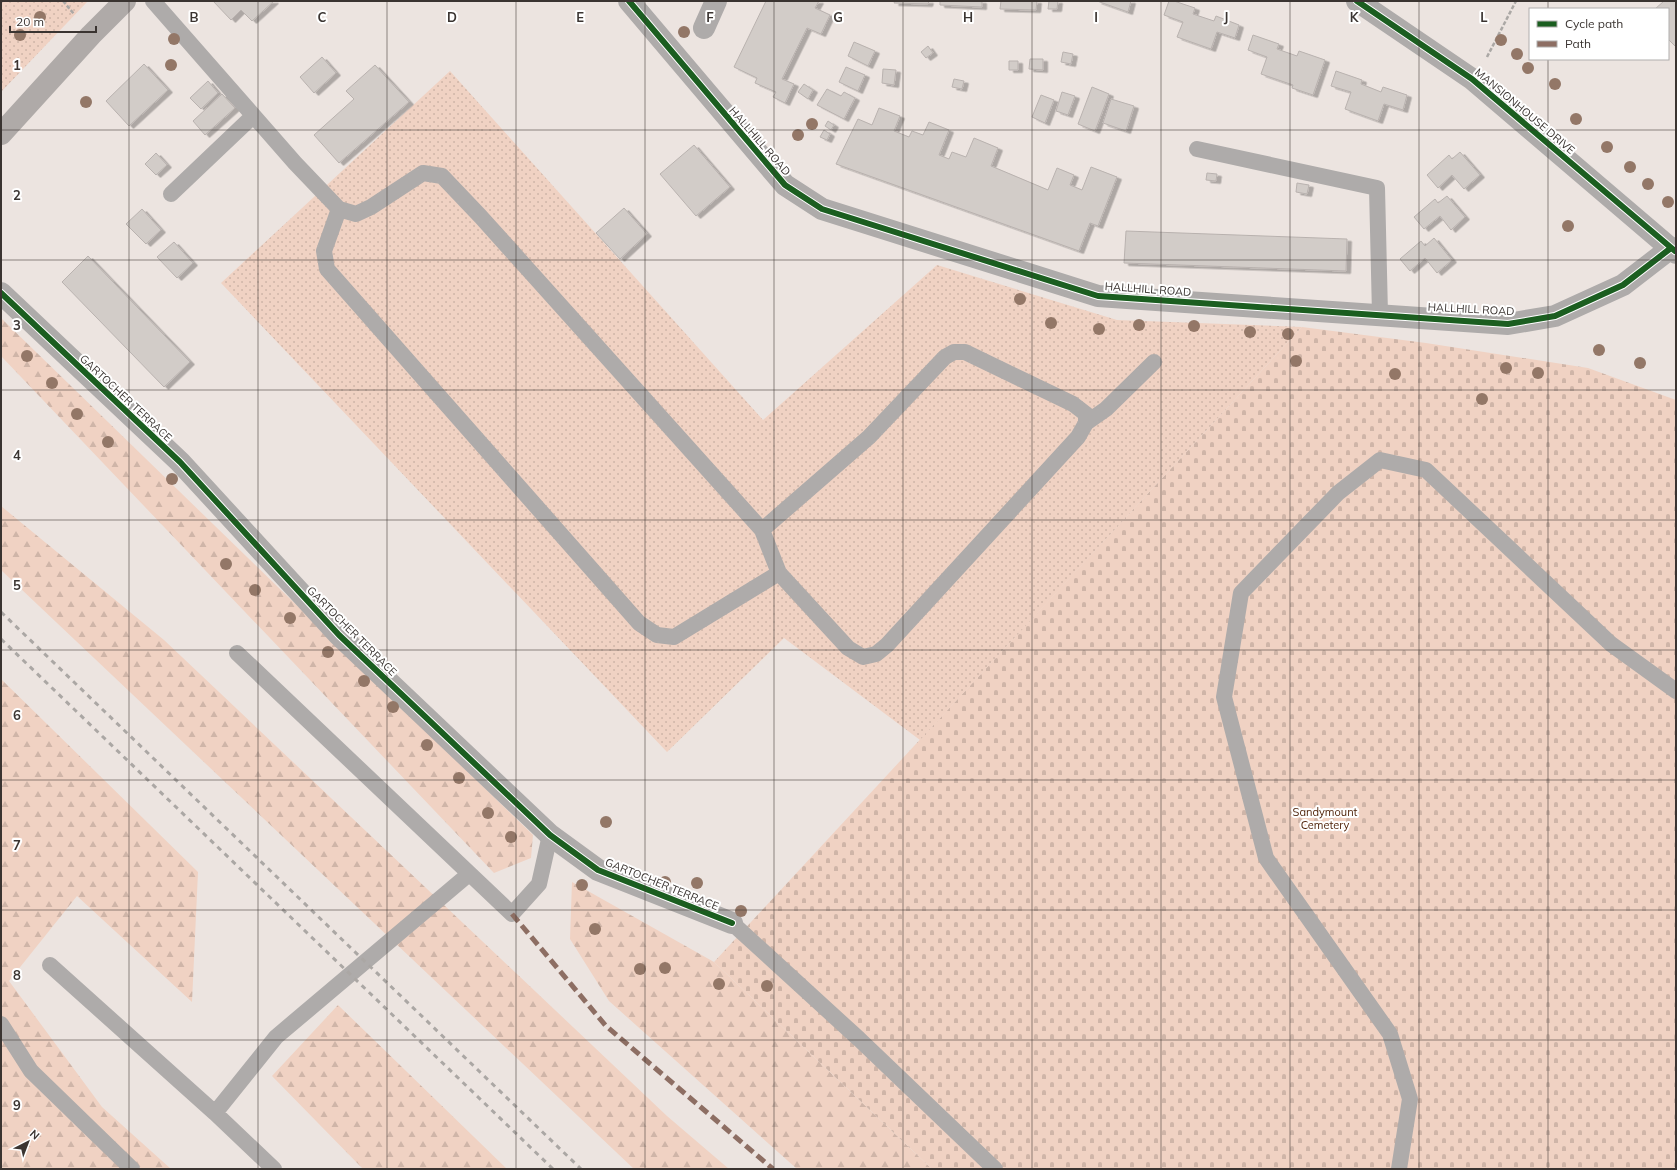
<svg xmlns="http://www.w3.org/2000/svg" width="1677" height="1170" font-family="Mulish,sans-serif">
<defs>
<pattern id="forest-firs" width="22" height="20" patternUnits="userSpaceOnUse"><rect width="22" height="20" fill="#f0d2c3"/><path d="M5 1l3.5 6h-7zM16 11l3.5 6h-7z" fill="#cfb5a8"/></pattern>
<pattern id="cemetery-stones" width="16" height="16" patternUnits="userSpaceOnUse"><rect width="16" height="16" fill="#f0d2c3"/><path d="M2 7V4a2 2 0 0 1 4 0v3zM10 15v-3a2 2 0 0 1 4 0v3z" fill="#cfb5a8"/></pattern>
<pattern id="park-dots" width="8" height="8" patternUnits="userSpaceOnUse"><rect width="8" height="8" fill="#f0d2c3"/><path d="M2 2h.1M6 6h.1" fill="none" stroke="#cfb5a8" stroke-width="1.8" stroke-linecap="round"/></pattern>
<filter id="shadow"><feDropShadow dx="4.5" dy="2.5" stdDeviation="0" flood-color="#0004"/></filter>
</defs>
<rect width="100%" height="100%" fill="#ece4e0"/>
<!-- forest -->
<path fill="url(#forest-firs)" d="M1,318L533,835L531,858L494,873L1,356Z
M1,506L164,640L667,1116L729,1169H634L1,570Z
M1,679L198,872L192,1002L77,896L9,981L102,1107L171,1169H1Z
M572,882L714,962L932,1169H797L609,1001L570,939Z
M338,1005L507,1169H363L272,1076Z"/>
<!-- cemetery -->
<path fill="url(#cemetery-stones)" d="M1302,327L1426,343L1588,368L1676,400V1169H932L714,962Z"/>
<!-- park -->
<path fill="url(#park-dots)" d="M1,1H88L1,92Z
M450,71L763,420L937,265L1117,320L1302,327L920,740L784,638L667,752L221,283Z"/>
<!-- building -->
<path fill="#d2ccc8" stroke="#b9b2af" filter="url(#shadow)" d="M213,1H274L252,21L241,10L231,20Z
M766,1H819L815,8L830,15L821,34L807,28L782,79L794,84L785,103L773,97L776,92L755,83L757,78L734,67Z
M895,1H929L928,4L894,3Z
M940,1H982V7L940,5Z
M1001,1H1037L1036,10L1000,9Z
M1049,1H1058L1057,9H1048Z
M1097,1H1131L1128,12Z
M1169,1H1174L1195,8L1193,14L1214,21L1216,16L1239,25L1235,38L1217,32L1211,49L1177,37L1183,22L1164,15Z
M1664,1H1676V47L1668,39V9H1655Z
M1253,35L1279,44L1277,49L1297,56L1299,51L1325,60L1313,95L1292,88L1293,85L1261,74L1267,57L1248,50Z
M854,42L875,51L868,66L848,56Z
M928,46L933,53L926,58L921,52Z
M1063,52L1073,54L1071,64L1061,62Z
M322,57L336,73L314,93L300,77Z
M1030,59H1043V70L1029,69Z
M1009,61H1018V70H1009Z
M144,64L168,90L129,126L106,101Z
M375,65L409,102L339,163L314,135L354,99L346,91Z
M846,67L865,75L858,91L839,82Z
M883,69L896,70L894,85L882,83Z
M1336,71L1362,80L1361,84L1381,92L1383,87L1407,95L1403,110L1384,104L1378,121L1345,109L1351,92L1331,86Z
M954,79L964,81L962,89L952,87Z
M208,81L218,93L201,109L190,98Z
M804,84L813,90L808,99L798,92Z
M1092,87L1109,94L1095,131L1078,124Z
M827,89L841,96L844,92L855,98L844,119L817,105Z
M1062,92L1075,96L1068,115L1056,111Z
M222,94L235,108L205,135L193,121Z
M1041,95L1054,100L1045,123L1032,117Z
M1111,99L1134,106L1126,131L1103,123Z
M879,108L900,116L894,131L909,137L912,131L923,135L929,122L949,130L939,155L949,159L952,152L966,157L974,138L998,148L991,166L1048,190L1057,168L1074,175L1070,185L1082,190L1091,167L1117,177L1098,226L1090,223L1079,251L836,164L858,119L872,125Z
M828,121L834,125L831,130L825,126Z
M824,130L830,134L827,140L820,137Z
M694,145L730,187L696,216L660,174Z
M1460,152L1480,175L1464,189L1452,175L1438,188L1427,175L1449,155L1452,159Z
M156,153L167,165L156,175L145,164Z
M1207,173L1217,174L1216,181L1206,180Z
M1297,183L1309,185L1307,194L1296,192Z
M1447,196L1465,217L1451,230L1440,216L1424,229L1414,217L1435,199L1438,203Z
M624,208L647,234L620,259L596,233Z
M142,209L161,230L146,244L126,224Z
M1126,231L1347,239L1346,271L1124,263Z
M1434,238L1452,260L1437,273L1425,258L1410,271L1400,259L1421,241L1425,246Z
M174,242L193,263L177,278L157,257Z
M88,256L190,362L164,387L62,282Z"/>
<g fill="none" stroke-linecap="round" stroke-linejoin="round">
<!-- path -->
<path stroke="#aba8a5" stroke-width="2.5" stroke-dasharray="4 2" stroke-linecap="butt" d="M63,1L74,14
M1487,57L1516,1"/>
<!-- service -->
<path stroke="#aeabaa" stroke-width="16" d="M153,1L295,163L339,209L356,214L371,207L423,173L442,176L481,217L762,530L779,573L674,637L657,635L639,623L327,269L324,251L339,209
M1197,149L1377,188L1380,314
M171,194L253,116
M1086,423L1106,409L1154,362
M762,530L869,437L945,357L954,352H965L1073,404L1086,414V423L1078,437L887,645L876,654L863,657L848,648L779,573
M237,653L512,914L539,884L550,835
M732,923L859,1039L995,1169
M50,965L215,1113L274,1169
M1,1024L31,1071L132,1169
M215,1113L276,1037L469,874
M1399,1169L1410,1099L1390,1034L1266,858L1224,697L1241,593L1338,493L1380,460L1426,470L1611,644L1676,691"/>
<!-- minor -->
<path stroke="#aeabaa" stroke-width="22" d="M629,1L785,185L822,209L1098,296L1508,324L1555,316L1623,285L1671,248
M704,28L716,1
M1,293L180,462L339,635L550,835L598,870L732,923"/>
<!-- tertiary -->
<path stroke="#aeabaa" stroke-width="22" d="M1357,1L1472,79L1676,253"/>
<!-- secondary -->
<path stroke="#afaaa8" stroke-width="22" d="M1,134L91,35L125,1"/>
<!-- rail -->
<path stroke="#aba7a4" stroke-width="3" stroke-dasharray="5 5" stroke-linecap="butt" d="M1,612L581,1169
M1,639L553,1169"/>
<!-- quiet -->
<path stroke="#8d6e63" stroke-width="5" stroke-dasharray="10 5" stroke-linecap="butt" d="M512,914L606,1026L773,1169"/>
<defs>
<path id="cycleway" d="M629,1L785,185L822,209L1098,296L1508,324L1555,316L1623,285L1671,248
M1357,1L1472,79L1675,251
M1,293L180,462L339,635L550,835L598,870L732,923"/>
</defs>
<!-- cycleway casing -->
<use href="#cycleway" stroke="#fff" stroke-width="8"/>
<!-- cycleway -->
<use href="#cycleway" stroke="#1b5e20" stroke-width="6"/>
</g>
<!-- trees -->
<g fill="#937767">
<circle cx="40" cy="17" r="6"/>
<circle cx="684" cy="32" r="6"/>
<circle cx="20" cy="35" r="6"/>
<circle cx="174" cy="39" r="6"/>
<circle cx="1501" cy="40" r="6"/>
<circle cx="1517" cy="54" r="6"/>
<circle cx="171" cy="65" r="6"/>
<circle cx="1528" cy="68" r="6"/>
<circle cx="1555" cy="84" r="6"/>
<circle cx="86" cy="102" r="6"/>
<circle cx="1576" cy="119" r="6"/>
<circle cx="812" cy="124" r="6"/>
<circle cx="798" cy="135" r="6"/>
<circle cx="1607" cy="147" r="6"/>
<circle cx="1630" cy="167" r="6"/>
<circle cx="1648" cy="184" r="6"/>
<circle cx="1668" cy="202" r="6"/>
<circle cx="1568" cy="226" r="6"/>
<circle cx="1020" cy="299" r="6"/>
<circle cx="1051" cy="323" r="6"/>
<circle cx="1139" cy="325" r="6"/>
<circle cx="1194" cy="326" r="6"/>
<circle cx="1099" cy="329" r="6"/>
<circle cx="1250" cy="332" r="6"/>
<circle cx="1288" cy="334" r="6"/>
<circle cx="1599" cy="350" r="6"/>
<circle cx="27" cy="356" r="6"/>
<circle cx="1296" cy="361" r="6"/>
<circle cx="1640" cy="363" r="6"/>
<circle cx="1506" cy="368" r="6"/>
<circle cx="1538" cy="373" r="6"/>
<circle cx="1395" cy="374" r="6"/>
<circle cx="52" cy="383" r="6"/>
<circle cx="1482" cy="399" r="6"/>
<circle cx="77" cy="414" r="6"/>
<circle cx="108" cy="442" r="6"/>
<circle cx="172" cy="479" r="6"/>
<circle cx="226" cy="564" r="6"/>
<circle cx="255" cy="590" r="6"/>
<circle cx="290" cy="618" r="6"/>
<circle cx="328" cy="652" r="6"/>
<circle cx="364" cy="681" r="6"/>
<circle cx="393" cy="707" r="6"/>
<circle cx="427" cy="745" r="6"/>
<circle cx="459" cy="778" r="6"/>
<circle cx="488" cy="813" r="6"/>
<circle cx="606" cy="822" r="6"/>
<circle cx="511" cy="837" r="6"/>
<circle cx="665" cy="882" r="6"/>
<circle cx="697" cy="883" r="6"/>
<circle cx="582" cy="885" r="6"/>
<circle cx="741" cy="911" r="6"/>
<circle cx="595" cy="929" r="6"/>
<circle cx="665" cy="968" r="6"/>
<circle cx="640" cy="969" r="6"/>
<circle cx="719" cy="984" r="6"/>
<circle cx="767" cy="986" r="6"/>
</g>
<!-- grid -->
<path fill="none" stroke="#3a3431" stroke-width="1" stroke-opacity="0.55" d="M129,1V1169M258,1V1169M387,1V1169M516,1V1169M645,1V1169M774,1V1169M903,1V1169M1032,1V1169M1161,1V1169M1290,1V1169M1419,1V1169M1548,1V9M1548,59V1169M1,130H1676M1,260H1676M1,390H1676M1,520H1676M1,650H1676M1,780H1676M1,910H1676M1,1040H1676"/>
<g text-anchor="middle" stroke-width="4" stroke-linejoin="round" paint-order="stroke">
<!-- street labels -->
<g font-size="11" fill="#3a3431" stroke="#fff">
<text transform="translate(1525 111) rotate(40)" y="4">MANSIONHOUSE DRIVE</text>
<text transform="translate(760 141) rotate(49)" y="4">HALLHILL ROAD</text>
<text transform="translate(1148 289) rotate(4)" y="4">HALLHILL ROAD</text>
<text transform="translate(1471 309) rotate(3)" y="4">HALLHILL ROAD</text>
<text transform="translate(126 398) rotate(43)" y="4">GARTOCHER TERRACE</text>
<text transform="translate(352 631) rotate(45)" y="4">GARTOCHER TERRACE</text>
<text transform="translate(662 884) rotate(22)" y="4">GARTOCHER TERRACE</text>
</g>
<!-- park labels -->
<g font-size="11" fill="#4b1e04" stroke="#fff">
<text x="1325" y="816">Sandymount<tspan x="1325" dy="13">Cemetery</tspan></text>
</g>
</g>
<g font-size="13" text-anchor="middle" font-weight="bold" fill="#3a3431" stroke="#fff" stroke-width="4" stroke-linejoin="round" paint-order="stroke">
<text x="194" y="22">B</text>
<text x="322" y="22">C</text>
<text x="452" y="22">D</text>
<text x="580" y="22">E</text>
<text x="710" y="22">F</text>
<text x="838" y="22">G</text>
<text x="968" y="22">H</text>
<text x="1096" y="22">I</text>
<text x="1226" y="22">J</text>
<text x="1354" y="22">K</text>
<text x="1484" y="22">L</text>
<text x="17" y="70">1</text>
<text x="17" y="200">2</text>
<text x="17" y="330">3</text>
<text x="17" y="460">4</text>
<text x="17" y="590">5</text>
<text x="17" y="720">6</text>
<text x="17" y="850">7</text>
<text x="17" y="980">8</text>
<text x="17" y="1110">9</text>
</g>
<!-- border -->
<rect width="1677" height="1170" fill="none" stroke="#3a3431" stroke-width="4"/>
<!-- legend -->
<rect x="1529" y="8" width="140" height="52" fill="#ffffff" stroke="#b0aead"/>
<rect x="1537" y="21" width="20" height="6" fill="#1b5e20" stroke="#b0aead"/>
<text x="1565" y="28" font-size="12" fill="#3a3431">Cycle path</text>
<rect x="1537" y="41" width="20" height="6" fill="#8d6e63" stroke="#b0aead"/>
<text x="1565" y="48" font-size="12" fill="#3a3431">Path</text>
<!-- north arrow -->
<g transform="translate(28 1142) rotate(42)" stroke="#ffffff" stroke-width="3" paint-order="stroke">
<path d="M0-3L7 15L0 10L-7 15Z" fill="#3a3431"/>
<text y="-6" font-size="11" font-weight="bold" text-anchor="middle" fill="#3a3431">N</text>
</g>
<!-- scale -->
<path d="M10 26v6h86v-6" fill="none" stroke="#3a3431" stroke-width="2"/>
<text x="16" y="26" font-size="12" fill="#3a3431" stroke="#ffffff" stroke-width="3" paint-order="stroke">20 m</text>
</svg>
